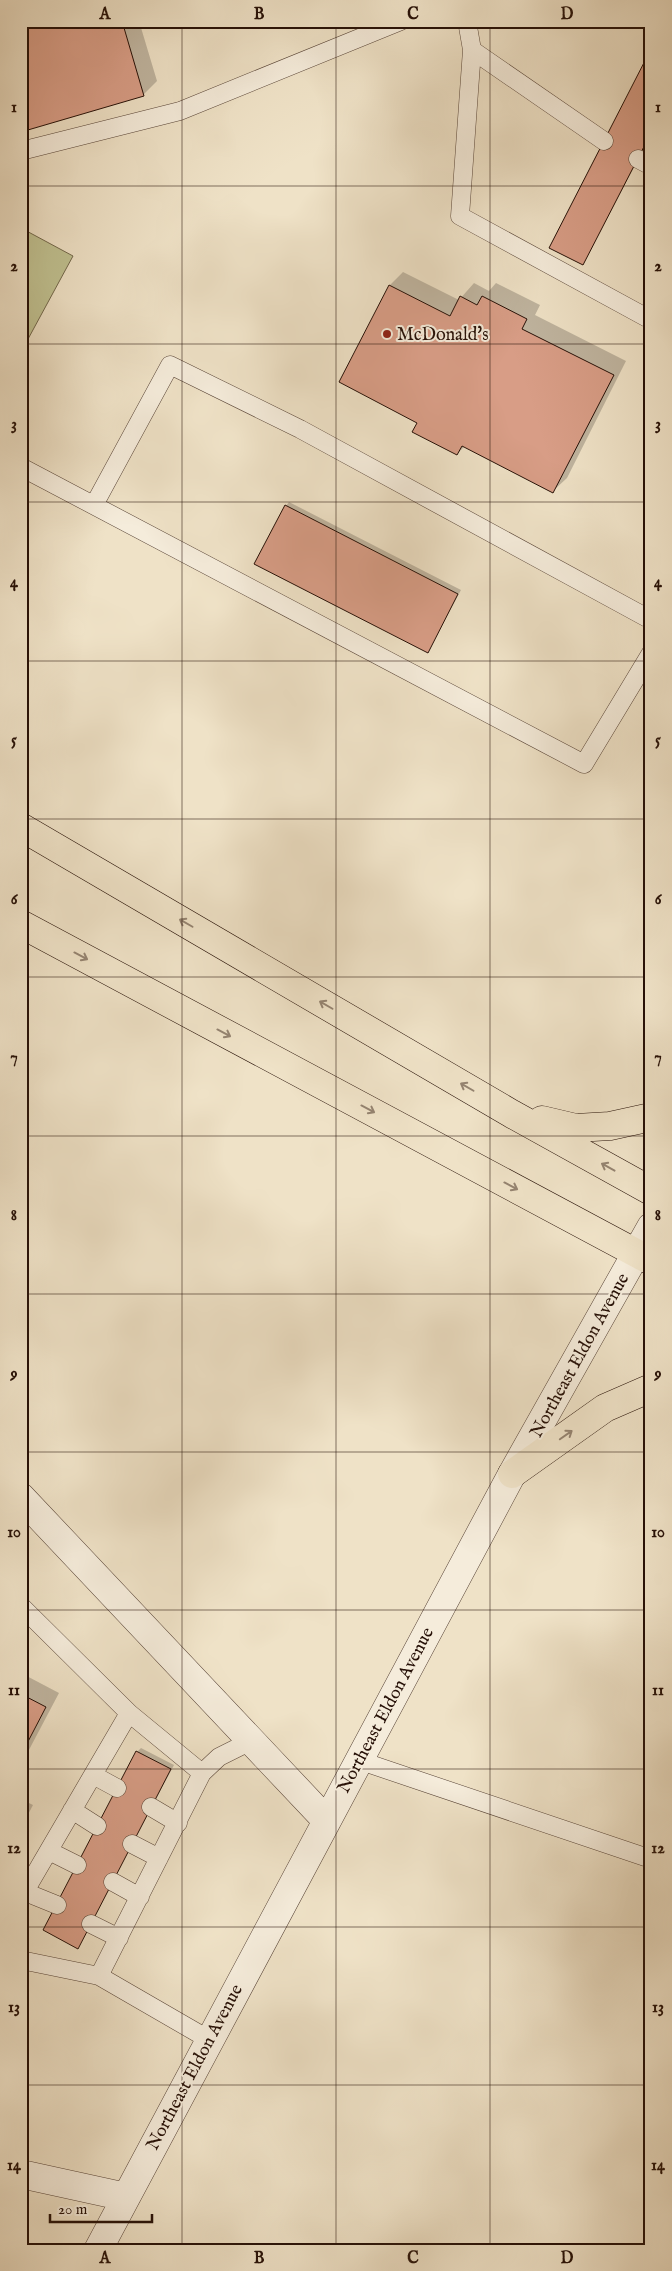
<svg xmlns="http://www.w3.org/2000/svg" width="672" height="2271" font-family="'IM FELL English',serif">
<rect width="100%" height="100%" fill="#efe2c7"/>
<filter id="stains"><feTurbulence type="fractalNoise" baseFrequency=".004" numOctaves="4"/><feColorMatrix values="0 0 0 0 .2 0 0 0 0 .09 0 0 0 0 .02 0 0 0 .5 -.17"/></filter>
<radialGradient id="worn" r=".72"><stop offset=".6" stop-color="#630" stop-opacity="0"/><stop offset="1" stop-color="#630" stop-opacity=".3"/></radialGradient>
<!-- green -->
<path fill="#c0c191" stroke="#73684c" d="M21,228L73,256L21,352Z"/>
<!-- shadow -->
<path fill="#0003" d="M21,21H139L157,81L143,95Z
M651,52V135L583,264Z
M403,272L459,300L474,283L489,291L496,283L540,305L535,315L626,361L567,478L553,491L465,446L457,454L418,422L340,382L390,285Z
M289,502L461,590L428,651L286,506Z
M21,1673L59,1693L21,1765Z
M141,1748L174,1765L78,1947L137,1752Z
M21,1799L33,1805L21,1828Z"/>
<!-- building -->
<path fill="#d89d86" stroke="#261007" d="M21,21H122L144,96L21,132Z
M651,49V133L583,265L549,248Z
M389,285L450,316L460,296L477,305L482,296L527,319L522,329L614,375L553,493L462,446L457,455L412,432L417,423L339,382Z
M285,505L458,594L428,653L254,564Z
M21,1694L46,1707L21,1755Z
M136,1751L171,1769L78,1949L43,1930Z"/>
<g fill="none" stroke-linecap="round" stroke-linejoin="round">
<defs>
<path id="lane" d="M467,21L472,50L604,141
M472,50L460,216L651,320
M21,151L180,111L401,21
M638,159L651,166
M21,467L584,764L651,653
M94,505L170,365L300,429L651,620
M21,1606L129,1713L21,1898
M129,1713L202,1773
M358,1760L651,1859
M93,1775L117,1788
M151,1807L178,1823
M72,1810L97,1826
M132,1844L159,1858
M49,1851L77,1865
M113,1882L140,1897
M25,1892L57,1905
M91,1924L119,1938
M21,1960L99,1976L208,2039
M99,1976L202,1773L219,1757L251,1741"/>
<path id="street" d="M21,1497L326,1820
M21,2174L126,2197
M98,2250L512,1474L651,1227"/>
<path id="highway" d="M21,827L512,1114L651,1191
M21,924L651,1261
M542,1120L576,1128L610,1126L651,1117
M512,1474L605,1408L651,1388"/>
</defs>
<!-- lane casing -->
<use href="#lane" stroke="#584437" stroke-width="19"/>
<!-- street casing -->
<use href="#street" stroke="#584437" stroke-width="29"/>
<!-- highway casing -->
<use href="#highway" stroke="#261007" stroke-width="29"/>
<!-- lane -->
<use href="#lane" stroke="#f5ecdb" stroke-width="18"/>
<!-- street -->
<use href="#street" stroke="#f5ecdb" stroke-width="28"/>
<!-- highway -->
<use href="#highway" stroke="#efe2c7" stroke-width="28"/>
</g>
<!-- one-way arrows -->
<defs><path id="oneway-shaft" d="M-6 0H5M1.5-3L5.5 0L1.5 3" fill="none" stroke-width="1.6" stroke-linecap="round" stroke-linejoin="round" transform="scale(1.25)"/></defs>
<g stroke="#958471">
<use href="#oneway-shaft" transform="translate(186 923) rotate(-150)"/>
<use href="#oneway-shaft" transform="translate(81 956) rotate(28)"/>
<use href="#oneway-shaft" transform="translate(326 1005) rotate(-150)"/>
<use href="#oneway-shaft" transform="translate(224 1033) rotate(28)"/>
<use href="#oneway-shaft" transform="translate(467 1087) rotate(-150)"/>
<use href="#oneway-shaft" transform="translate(368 1109) rotate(28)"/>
<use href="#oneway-shaft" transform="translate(608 1167) rotate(-151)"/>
<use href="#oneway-shaft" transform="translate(511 1186) rotate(28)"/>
<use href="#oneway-shaft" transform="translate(566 1435) rotate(-35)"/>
</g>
<!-- grid -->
<path fill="none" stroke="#261007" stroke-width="1" stroke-opacity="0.55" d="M182,21V2250M336,21V2250M490,21V2250M21,186H651M21,344H651M21,502H651M21,661H651M21,819H651M21,977H651M21,1136H651M21,1294H651M21,1452H651M21,1610H651M21,1769H651M21,1927H651M21,2085H651"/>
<!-- markers -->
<circle fill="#8f2418" stroke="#f5ecdb" stroke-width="2" cx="387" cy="334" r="5"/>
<g text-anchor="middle" stroke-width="4" stroke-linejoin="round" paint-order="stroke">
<!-- poi labels -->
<g font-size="18" fill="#261007" stroke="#f5ecdb" text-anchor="start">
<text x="397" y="340">McDonald's</text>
</g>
<!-- street labels -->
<g font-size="18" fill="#261007" stroke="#f5ecdb">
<text transform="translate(579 1355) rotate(-61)" y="6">Northeast Eldon Avenue</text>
<text transform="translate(385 1710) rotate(-62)" y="6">Northeast Eldon Avenue</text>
<text transform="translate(194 2067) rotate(-62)" y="6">Northeast Eldon Avenue</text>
</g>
</g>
<!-- margin -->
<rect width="672" height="2271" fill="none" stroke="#efe2c7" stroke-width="55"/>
<!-- scale -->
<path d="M50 2214v8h102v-8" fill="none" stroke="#261007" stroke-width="2.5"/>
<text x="58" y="2214" font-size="15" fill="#261007" stroke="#f5ecdb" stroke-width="4" paint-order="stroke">20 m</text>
<rect x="28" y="28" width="616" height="2216" fill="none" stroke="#261007" stroke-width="2"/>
<g font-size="16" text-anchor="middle" font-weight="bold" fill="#261007">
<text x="105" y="19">A</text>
<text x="259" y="19">B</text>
<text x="413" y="19">C</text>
<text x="567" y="19">D</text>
<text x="14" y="112">1</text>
<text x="658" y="112">1</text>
<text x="14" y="271">2</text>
<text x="658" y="271">2</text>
<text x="14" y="429">3</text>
<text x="658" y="429">3</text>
<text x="14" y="587">4</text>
<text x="658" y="587">4</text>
<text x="14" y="745">5</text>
<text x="658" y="745">5</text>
<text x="14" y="904">6</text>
<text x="658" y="904">6</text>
<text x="14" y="1062">7</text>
<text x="658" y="1062">7</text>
<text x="14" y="1220">8</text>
<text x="658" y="1220">8</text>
<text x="14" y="1379">9</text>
<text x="658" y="1379">9</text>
<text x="14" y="1537">10</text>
<text x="658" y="1537">10</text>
<text x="14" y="1695">11</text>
<text x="658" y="1695">11</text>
<text x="14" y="1853">12</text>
<text x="658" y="1853">12</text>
<text x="14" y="2012">13</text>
<text x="658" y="2012">13</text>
<text x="14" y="2170">14</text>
<text x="658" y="2170">14</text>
<text x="105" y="2263">A</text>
<text x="259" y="2263">B</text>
<text x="413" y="2263">C</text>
<text x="567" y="2263">D</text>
</g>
<rect width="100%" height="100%" filter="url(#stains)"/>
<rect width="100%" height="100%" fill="url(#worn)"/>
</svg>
